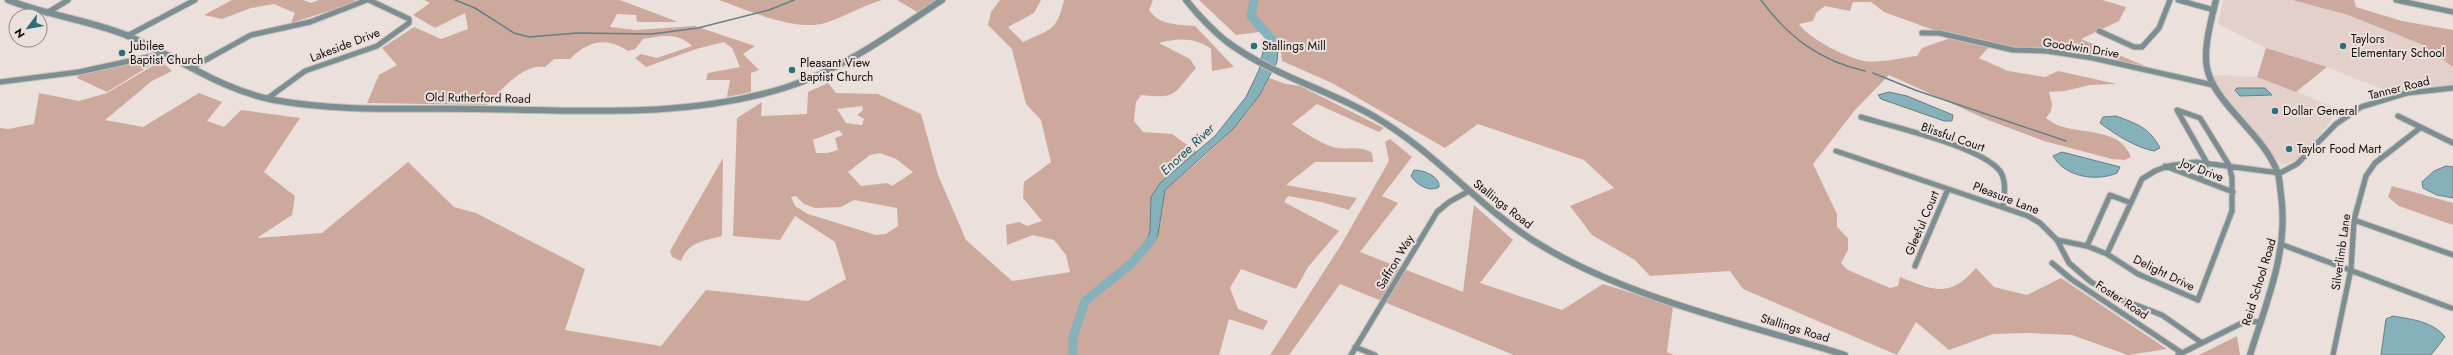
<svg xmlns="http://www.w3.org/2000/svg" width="2453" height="355" font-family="Jost,sans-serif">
<rect width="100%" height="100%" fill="#ebe0dc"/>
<!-- built -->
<path fill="#e3d0ca" d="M2223,0H2292L2348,15L2421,44L2453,67V87L2392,93L2327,67L2266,48L2218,24Z
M2217,75L2257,77L2282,85L2338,110L2303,158L2282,165L2206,83Z"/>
<!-- green -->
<path fill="#cda99d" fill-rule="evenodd" d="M232,0H303L311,3L319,0H354L357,2L291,23L295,13L274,4L251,8L222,19L204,15Z
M424,0H620L678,22H637L636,15L617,14L610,27L636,30L695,26L755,46L743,54L759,70L751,73V92L727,97L730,80H706L708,73L740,67L732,48L724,42L696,49L646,67L635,58L641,54L657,58L692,46C678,32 660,36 643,39L635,49L628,51C607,36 587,41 570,59H554L545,67C522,64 501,90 487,105L367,103L379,75L397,65L382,48L414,27L441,39L468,29L465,13L435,28L413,15L430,3Z
M719,0H882C862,6 844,17 825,23C796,32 747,10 719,0Z
M897,0H939L919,13Z
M1000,0H1041L1034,13L1008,27L1023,42C1051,29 1057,31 1064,0H1153L1149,10C1160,26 1177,24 1195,26L1234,67L1212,71L1211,49C1196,37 1177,38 1159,43L1190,59L1196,68C1173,94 1178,99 1141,95L1136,102L1134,121L1143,132L1172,134L1197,152L1160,183L1151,197L1150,231L1144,247L1160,225L1165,190C1203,157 1246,124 1269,78L1286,84L1300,86L1384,128L1379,132L1317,104L1292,124C1302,131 1317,141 1330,146C1345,152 1359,144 1372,153L1373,162H1315L1286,185L1357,198L1349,210L1321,202L1288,196L1284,202L1339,231L1308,267L1296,289L1241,269L1230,288L1238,309L1268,321L1263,330L1229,319L1219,355H0V128L8,129L34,124L39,93L79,101L107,93L161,61L172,71L152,81L105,120L143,127L199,93L222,102L207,121L224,127L241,110L300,118L264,172L295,196L292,215L257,238L322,233L408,162L454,207L476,213L585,269L565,330L661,346L706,290L808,301L846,279L835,242L795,216L780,240L733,236L737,118L762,102L761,116L807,114L808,92L828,83L836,93L878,94L921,114L938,175L966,240L1012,281L1070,272L1066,255L1054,240L1033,235L1007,245L1006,225L1019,222L1027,226L1042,221L1023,198L1024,182L1051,162L1041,120L1026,104L1012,49L988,25L991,12ZM862,106L863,110L857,115L864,119L862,125L846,123L837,109ZM839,130L843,135L835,138L838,150L827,153H816L813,140ZM880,153L896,159L913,172L892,186L887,183L861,186L848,172L870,155ZM796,196L804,204L815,208L841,207L854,200L897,208L898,226L886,234L876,235L808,214L795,206L791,197Z
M1199,0H2102L2126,7L2119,21L2081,39L2152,69L1995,45L1987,49L1979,58L2008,71L2045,77L2058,71L2117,84L2090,85L2065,91L2049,92L2052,104L2051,111L2046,118C2070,139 2118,122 2131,157L2125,160L2112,159L2044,141L1988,120L1889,75L1855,110L1813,164L1837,214V227L1848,238V250L1841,263L1848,270L1890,288L1898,286L1900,277C1933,290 1949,299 1976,268L1994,287L2027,295L2061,278L2167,349L2128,355L2072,335L2026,333L1993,334L1949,350L1916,322L1897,355L1743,289L1730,271L1650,276L1635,260L1592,235L1570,206L1614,188L1584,160L1478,124L1445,148L1332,83L1282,61L1280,42L1267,31L1236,35ZM1853,2H1871L1884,12L1953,37L1922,48L1917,56C1904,57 1876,64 1864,61C1846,57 1809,39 1799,24L1813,21L1816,13L1825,6L1850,11Z
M2292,0H2354L2356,7L2402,21L2453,30V67L2421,44L2348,15Z
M2266,48L2327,67L2296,92L2257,77Z
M161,57V59L107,92L77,78L80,74Z
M1390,139L1412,157L1382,196L1398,203L1360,252L1463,292L1474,205L1513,240L1480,283L1562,310L1603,284L1673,306L1667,352L1674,355H1514L1340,284L1289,355H1270L1341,245L1389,161L1385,142Z
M723,158L722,236C704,241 688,242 681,261L672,257L670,251Z
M2392,186L2453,203V225L2399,206L2388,197Z
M2237,336L2240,355H2199Z"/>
<!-- water -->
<path fill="#85b1ba" stroke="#628086" d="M1264,47L1278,50L1277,62L1259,96L1233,129L1165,190L1158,235L1154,241L1144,248L1150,231L1151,197L1160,183L1215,136L1246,97L1259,70Z
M2237,88H2265L2272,95L2240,96L2235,90Z
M1889,92L1907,96L1953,115L1952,121H1944L1881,99L1878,95Z
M2116,116C2137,124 2149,127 2160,148L2154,151C2135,147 2116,135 2100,123L2103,117Z
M2062,152L2120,167L2117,173C2096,182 2065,177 2053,156Z
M2446,166L2453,167V198L2437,195L2423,188L2422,182L2434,171Z
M1414,170C1423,170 1440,176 1439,187C1429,193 1416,184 1411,176Z
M2393,316C2411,319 2434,322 2445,337L2431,355H2381L2386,319Z"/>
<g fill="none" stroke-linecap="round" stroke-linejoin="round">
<!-- stream -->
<path stroke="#628086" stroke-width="1.5" d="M455,0L475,8L514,33L529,37L577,33L652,34L698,28L769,10L794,0
M1761,0C1788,37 1820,61 1865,71
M1873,73L1915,90L2066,141"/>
<!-- river -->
<path stroke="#85b1ba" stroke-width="9" d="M1254,0L1251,16L1275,43L1271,60
M1073,355V337L1085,301L1132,263L1152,239"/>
<defs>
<path id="minor" d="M2178,0L2214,10
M2396,0L2453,12
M47,13L68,0
M2099,31L2134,47H2142L2159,28L2170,0
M1922,33H1939L2013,50L2047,51L2093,58L2213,85
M127,36L195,0
M191,68L251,35L310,22L367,0
M0,82L79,72L162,54
M268,98L305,71L377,46L409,23V19L369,0
M2398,116L2453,143
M1861,117C1893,127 1980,146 2000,171C2007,181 2004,196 2003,207
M1836,151L2028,216L2040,223L2057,240L2069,263L2091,282L2123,300L2162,315L2202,343
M2165,166L2233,192
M2354,220L2453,255
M2057,240L2087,246L2107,254L2138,274L2198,300L2232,211V178L2229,165L2200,118L2177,110L2207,163L2200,179
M2283,245L2451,308
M2087,246L2110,195L2131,203
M2107,254L2142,179L2155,171L2168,166L2196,162L2280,173L2297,164L2336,124L2361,107L2407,93L2453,88
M2052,263L2071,279L2182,353
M1915,266L1948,189
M1355,347L1375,355
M1351,355L1437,212L1449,202L1469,191
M2178,355L2246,321L2259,322
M2333,355L2351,269L2354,220L2366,176L2375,163L2420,128"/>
<path id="tertiary" d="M8,0C46,15 88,20 126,35C176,56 220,90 274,100C340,112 409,108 475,109C578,110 684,119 784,88C842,70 891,34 942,0
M1186,0C1198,15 1211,29 1226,41C1271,75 1327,89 1375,117C1434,151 1477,205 1534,241C1622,297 1746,324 1845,355
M2216,0C2211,21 2201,54 2209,75C2220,108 2266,137 2278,174C2280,181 2280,189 2281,195C2289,251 2266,303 2250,355"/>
</defs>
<!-- minor casing -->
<use href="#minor" stroke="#c8bebb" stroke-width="7"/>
<!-- tertiary casing -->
<use href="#tertiary" stroke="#c8bebb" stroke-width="8"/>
<!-- minor -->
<use href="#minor" stroke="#7b8e91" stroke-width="5"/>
<!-- tertiary -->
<use href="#tertiary" stroke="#7b8e91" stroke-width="6"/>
</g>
<!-- markers -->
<g fill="#29707d" stroke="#ebe0dc" stroke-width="1.5">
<circle cx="1254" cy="46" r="4"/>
<circle cx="2343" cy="46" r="4"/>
<circle cx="122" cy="53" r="4"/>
<circle cx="792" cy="70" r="4"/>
<circle cx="2275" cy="111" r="4"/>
<circle cx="2289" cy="149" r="4"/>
</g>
<g text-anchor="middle" stroke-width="4" stroke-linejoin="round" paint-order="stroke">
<!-- poi labels -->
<g font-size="12" fill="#110d0c" stroke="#ebe0dc" text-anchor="start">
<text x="2351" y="43">Taylors<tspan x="2351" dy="14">Elementary School</tspan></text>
<text x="130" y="50">Jubilee<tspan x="130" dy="14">Baptist Church</tspan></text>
<text x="1262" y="50">Stallings Mill</text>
<text x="800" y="67">Pleasant View<tspan x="800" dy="14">Baptist Church</tspan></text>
<text x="2283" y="115">Dollar General</text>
<text x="2297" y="153">Taylor Food Mart</text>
</g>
<!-- street labels -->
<g font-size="12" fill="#110d0c" stroke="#ebe0dc">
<text transform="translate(345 45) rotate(-21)" y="4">Lakeside Drive</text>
<text transform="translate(2081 48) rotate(9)" y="4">Goodwin Drive</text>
<text transform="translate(2399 88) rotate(-14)" y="4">Tanner Road</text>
<text transform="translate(478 98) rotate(1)" y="4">Old Rutherford Road</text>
<text transform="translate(1953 137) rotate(19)" y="4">Blissful Court</text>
<text transform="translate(2202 170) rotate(21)" y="4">Joy Drive</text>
<text transform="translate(2006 198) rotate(21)" y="4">Pleasure Lane</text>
<text transform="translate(1503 204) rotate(38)" y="4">Stallings Road</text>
<text transform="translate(1922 223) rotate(-67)" y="4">Gleeful Court</text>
<text transform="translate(2341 252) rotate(-82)" y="4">Silverlimb Lane</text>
<text transform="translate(1395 262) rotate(-59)" y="4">Saffron Way</text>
<text transform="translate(2164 273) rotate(26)" y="4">Delight Drive</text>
<text transform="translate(2259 282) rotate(-73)" y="4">Reid School Road</text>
<text transform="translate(2122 300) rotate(33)" y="4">Foster Road</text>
<text transform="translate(1795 328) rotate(17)" y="4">Stallings Road</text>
</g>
<!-- water labels -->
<g font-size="13" font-style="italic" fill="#15535e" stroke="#ebe0dc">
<text transform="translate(1187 149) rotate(-43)" y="5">Enoree River</text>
</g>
</g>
<!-- north arrow -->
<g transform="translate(28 28) rotate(238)"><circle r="19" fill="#ebe0dc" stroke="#948c89"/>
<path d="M0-3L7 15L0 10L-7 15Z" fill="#29707d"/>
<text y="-6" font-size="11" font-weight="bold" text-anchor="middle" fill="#110d0c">N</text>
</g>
</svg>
